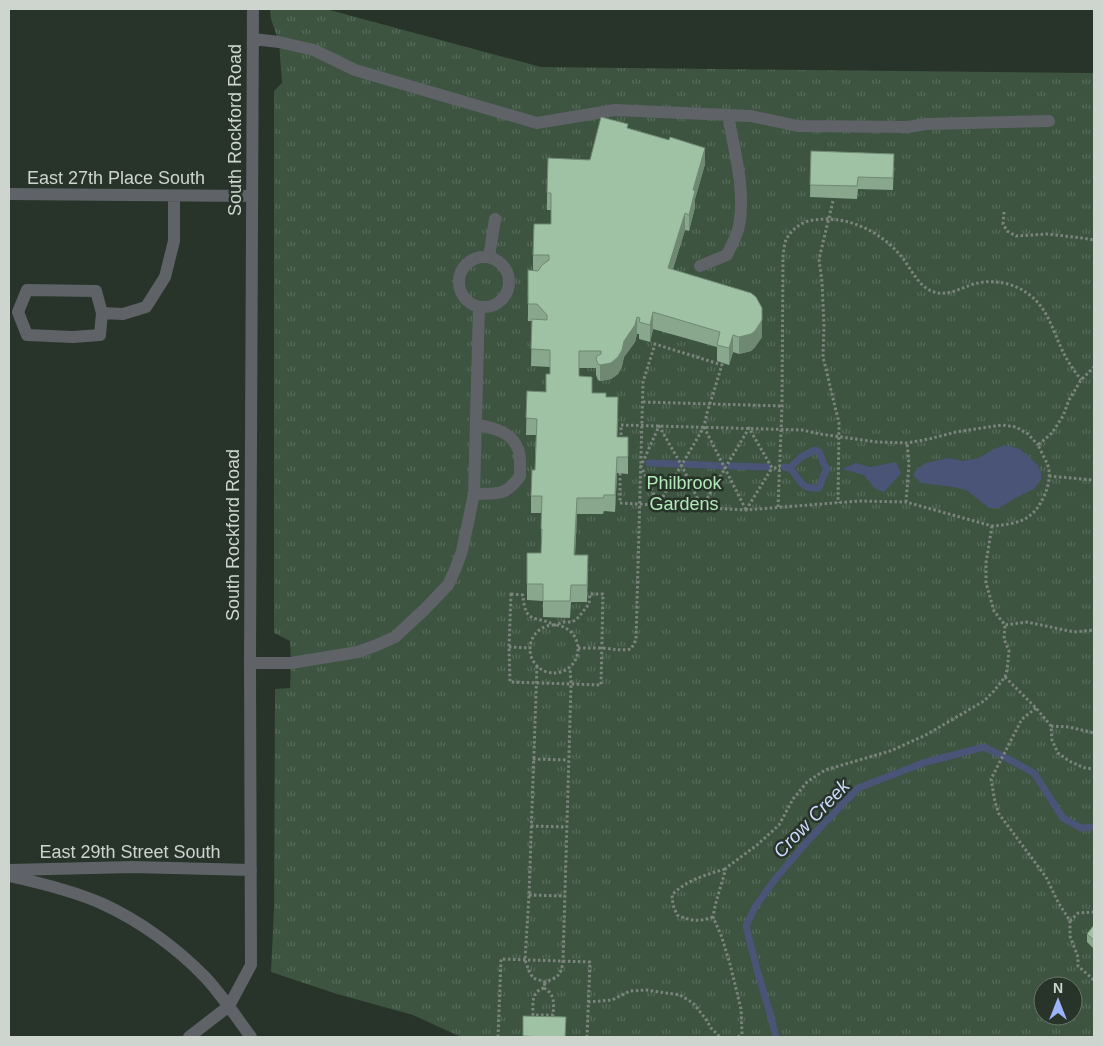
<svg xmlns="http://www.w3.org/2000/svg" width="1103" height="1046" font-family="Arial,sans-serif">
<defs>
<pattern id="park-tufts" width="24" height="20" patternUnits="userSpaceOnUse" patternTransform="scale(1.25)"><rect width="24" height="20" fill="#3c5440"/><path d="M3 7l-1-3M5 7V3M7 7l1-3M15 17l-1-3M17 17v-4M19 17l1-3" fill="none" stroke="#576c5b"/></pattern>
</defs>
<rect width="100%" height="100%" fill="#28332a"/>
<!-- park -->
<path fill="url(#park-tufts)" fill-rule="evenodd" d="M270,9H326L541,67L1094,73V1037H461L413,1015L337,994L271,972L274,909L275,689L290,688L291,663L290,641L274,633V91L282,83L279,42L271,19ZM1043,986H1073V1016H1043Z"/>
<!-- water -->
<path fill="#4a5477" d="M1005,445L1020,449L1037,464L1041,472V480L1034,489L1021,495L999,508H989L966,490L953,487L921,483L913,475L917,469L926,463L948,458L963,461L978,458L994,449Z
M896,462L901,473L884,492L874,488L864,475L842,469L856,463L870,467Z"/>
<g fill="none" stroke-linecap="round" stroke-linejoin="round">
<!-- stream -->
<path stroke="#4a5477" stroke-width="7" d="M649,463L679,464
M686,464L723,466
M731,466L767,467
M784,467L790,468C801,480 799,489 819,488C822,481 823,475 827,469C822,464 822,457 819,452L815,450L801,457L790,468
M776,1037L769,1010L757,970L746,926L755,907L776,878L813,835L858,788L923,763L984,747L1014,762L1034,773L1063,818L1081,828L1094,827"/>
<!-- path -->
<path stroke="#7c857d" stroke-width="3" stroke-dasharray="2.5 2.5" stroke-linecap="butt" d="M833,201L819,259L822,282L824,326L823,357L839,423L838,503
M1004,212L1003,224L1007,231L1016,236L1047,234L1082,238L1094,240
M643,402L782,406
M704,427L746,510
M621,440V425L802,430L820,434L877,442L907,443L929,439L956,432L1002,425L1016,427L1028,434L1038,445
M620,473V503L746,510L859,501L906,502L992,526C1019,524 1034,520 1045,494C1048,487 1050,478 1049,470C1048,463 1041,452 1038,445L1052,433L1063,416L1069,400L1081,380L1094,367
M1049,476L1093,480
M906,502L909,464L907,443
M658,504L641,466L659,426L682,466L702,508
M702,507L749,428L772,468H780
M778,507L782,406L783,256C784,251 784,242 787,238C793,228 803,221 814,220C847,215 880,231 901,256C911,268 918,287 934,292C949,297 963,286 978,283C995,279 1017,284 1031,296C1051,312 1055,340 1068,361C1072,368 1077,374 1081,380
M746,510L772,468
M992,526L986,563V583L994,611L1005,625L1027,622L1074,632L1094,630
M511,594L523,595C525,625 535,615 555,625L563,622H572L577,619L589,604L590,594H603L601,685L510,682L509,647Z
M530 649a24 24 0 1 1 48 0a24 24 0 1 1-48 0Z
M509,647L530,648
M578,648C587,648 595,648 603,648C613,649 621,651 631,649L636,640L643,382L655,344L722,365L707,413L704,427L658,505
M537,666L529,895L525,960L529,971L533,978L545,982C558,977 561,976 563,961L571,684L570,667
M1005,677L1036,708L1051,726L1052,740L1058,753L1069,761L1085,768L1094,769
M1036,708L1022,719L991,779L995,802L999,814L1046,877L1058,902L1070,921V936L1078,957V966L1094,980
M1051,726L1069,727L1094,733
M533,759L568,760
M531,826L566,827
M529,895L564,896
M713,917C699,922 690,921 677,915L673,905L672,895C686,880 706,875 725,869
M1070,921L1078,913L1094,912
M544,988C555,994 554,1004 553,1015H533C533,1003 531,992 544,988L545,982
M588,1002L612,1000L630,991L646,990L680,995L693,1003L705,1018L711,1028L720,1037
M498,1037L501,959L590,962L587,1037
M738,1037L742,1034L741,1009L730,964L721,935L713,917L715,906L726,868L757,845L779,825L793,799L807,782L825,770L890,751L924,736L984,701L994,691L1005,677L1007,670L1009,651L1004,639L1005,625"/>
<!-- minor -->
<path stroke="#5f6267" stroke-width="12" d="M253,39L279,42L314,50L355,70L537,123L615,110L751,116L798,126L907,127L927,124L1049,121
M9,194L252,196
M459 282a25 25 0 1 1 50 0a25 25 0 1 1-50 0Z
M489,257L495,219
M700,266L727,255C731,246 737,236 739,226C746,191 734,150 728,115
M102,313L96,291L27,290L18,312L27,335L73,337L100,335L102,313L123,314L146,307L165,277L174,241V196
M474,494C498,493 505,497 520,476C520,469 521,455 518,449C511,431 493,428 476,424
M250,663H291L358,652L377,645L395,637L424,610L448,585L455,570L462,551L474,494L479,307
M9,870L133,867L251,870
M9,876C41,883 74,891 103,904C140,921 177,948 205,977C222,995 236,1017 251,1037
M189,1037L229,1006L251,965L250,663L253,9"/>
</g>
<!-- wall -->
<path fill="#88a78c" d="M628,128L705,164L695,199V207L689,231L685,230L673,269L762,337L755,347L751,351L739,354L733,352L729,365L717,361V347L653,329L650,342L639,339V334H637L635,342L624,357L622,366L618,374L611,379L600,381L598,380L596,375V368H579V376L592,393L606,397L618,414L617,437H628V474L617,473L615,512L604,511L603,514H577L575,555L588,571L587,602H571L570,618L543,617V601L527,600V553H541V513H531V496L535,470L536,435H526L527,391L546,392L550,374V367L531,366L532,321H528V304L533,270V255L551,224V210H547V193Z
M811,151L894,154L893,190L858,189L857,199L810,197Z
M1094,925V949L1087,942V934Z
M523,1016L566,1017L565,1037H523Z"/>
<!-- shaded-wall -->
<path fill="#6f8872" d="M705,148V164L695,199V207L689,231V215L693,190Z
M685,213V230L668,284V268Z
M653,312V329L650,342V325Z
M637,317V334L635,342L624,357L622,366L618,374L611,379L600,381V365L624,341Z
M762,320V337L755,347L751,351L739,354V337Z
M733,335V352L729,365V348Z
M617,457V473L615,512V495Z
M577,498V514L574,571V555Z"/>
<!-- building -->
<path fill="#9ec2a3" stroke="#6f8872" d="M601,117L628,124L627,128L669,140L670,137L705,148L693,190L695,191L689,215L685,213L668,268L751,293L756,297L762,308V320L755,331L751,334L739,337L733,335L729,348L717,345L720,332L653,312L650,325L639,322L640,318L637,317L635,325L624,341L622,350L618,357L611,363L600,365L598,364L596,359L597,356L601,354V351H579V376L592,377V393H606V397H618L617,437H628V457H617L615,495H604L603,498H577L574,555H588L587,585H571L570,601H543V584H527V553H541L542,529H541L542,496H531L532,470H535L537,419L526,418L527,391L546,392V374H550V350L531,349L532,319L547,320V315L537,304H528V270L538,271L542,265L549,260V255H533L534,224H551V193H547L548,158L590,160Z
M811,151L894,154L893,178L858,177L857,186L810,185Z
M1094,925V940L1087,934Z
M523,1016L566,1017L565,1037H546L523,1036Z"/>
<g text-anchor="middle" stroke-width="5" stroke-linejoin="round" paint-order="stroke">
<!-- street labels -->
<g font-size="18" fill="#ced5cf" stroke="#28332a">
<text transform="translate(235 130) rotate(-90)" y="6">South Rockford Road</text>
<text x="116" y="184">East 27th Place South</text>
<text transform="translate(233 535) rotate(-90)" y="6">South Rockford Road</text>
<text x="130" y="858">East 29th Street South</text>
</g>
<!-- park labels -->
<g font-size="18" fill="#b1eab9" stroke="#28332a">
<text x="684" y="489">Philbrook<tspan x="684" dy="21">Gardens</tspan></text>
</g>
<!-- water labels -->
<g font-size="19" font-style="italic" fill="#cddaff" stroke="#28332a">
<text transform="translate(811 818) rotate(-46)" y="7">Crow Creek</text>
</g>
</g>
<!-- border -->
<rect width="1103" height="1046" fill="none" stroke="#ced5cf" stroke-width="20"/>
<!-- north arrow -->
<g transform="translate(1058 1001)"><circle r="24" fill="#28332a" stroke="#6a746c"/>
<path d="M0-4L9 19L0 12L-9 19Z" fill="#9db4fd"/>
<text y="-8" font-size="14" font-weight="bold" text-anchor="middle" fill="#ced5cf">N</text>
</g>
</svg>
